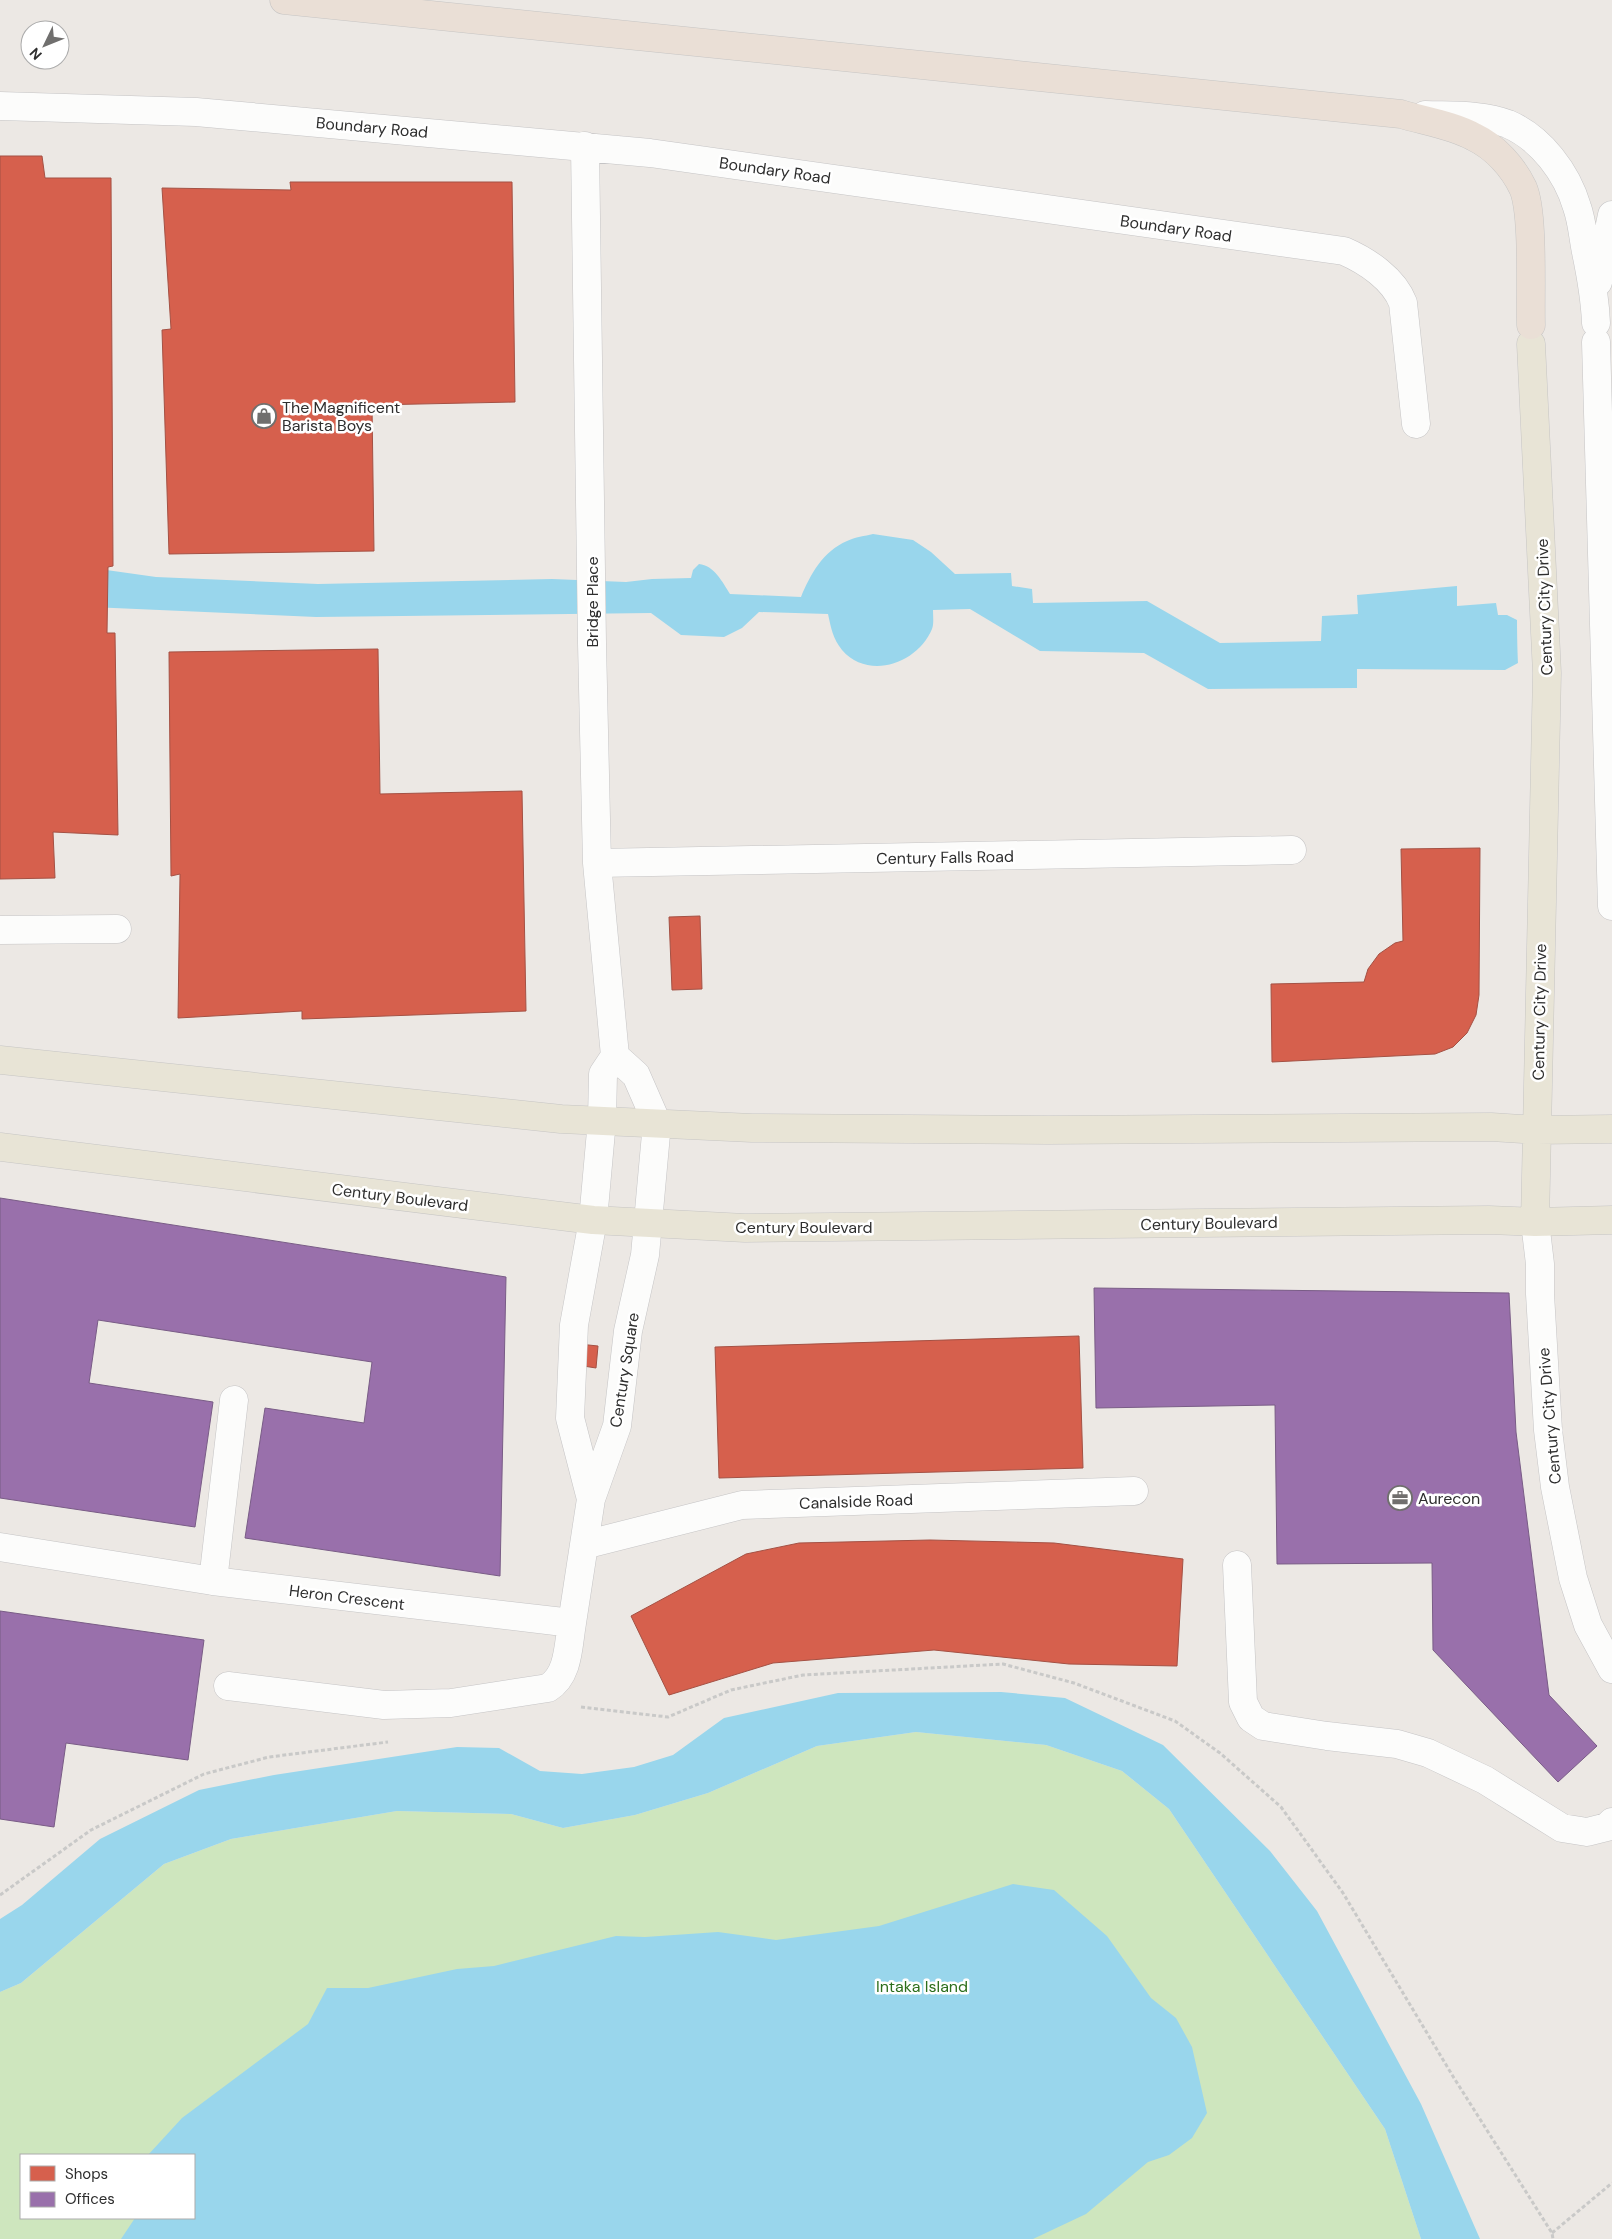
<svg xmlns="http://www.w3.org/2000/svg" width="1612" height="2239" font-family="'DM Sans',sans-serif">
<rect width="100%" height="100%" fill="#ece8e4"/>
<!-- green -->
<path fill="#cee6be" fill-rule="evenodd" d="M916,1732L1046,1745L1122,1771L1169,1809L1385,2129L1421,2239H0V1992L21,1983L164,1864L231,1839L397,1811L511,1814L563,1828L635,1815L708,1793L817,1746ZM21,2155H194V2218H21Z"/>
<!-- water -->
<path fill="#99d6ec" d="M873,534L913,540L931,552L955,574L1011,573L1012,586L1032,589L1033,603L1147,601L1220,643L1321,641L1322,616L1358,614L1357,595L1457,586V606L1496,603L1498,615H1507L1517,620L1518,663L1505,670L1357,669V688L1208,689L1144,653L1040,651L970,609L933,610C933,616 934,624 932,629C918,663 869,681 842,650C833,639 831,628 828,614L759,612L742,628L724,637L681,635L651,613L316,617L0,603V555L156,577L318,584L552,579L626,582L652,579L691,578L693,570L699,564C714,565 723,583 730,594L801,597C810,575 823,551 847,541C855,537 865,536 873,534Z
M1001,1692L1065,1698L1163,1745L1270,1851L1317,1911L1421,2104L1480,2239H1421L1385,2129L1169,1809L1122,1771L1046,1745L916,1732L817,1746L708,1793L635,1815L563,1828L511,1814L397,1811L231,1839L164,1864L21,1983L0,1992V1919L22,1905L100,1839L199,1790L274,1775L457,1747L499,1748L540,1771L582,1774L634,1767L673,1755L724,1718L838,1693Z
M1013,1884L1054,1890L1107,1936L1151,1998L1176,2018L1192,2047L1207,2113L1192,2138L1169,2155L1148,2162L1086,2214L1033,2239H121L135,2218H194V2155H148L182,2118L308,2024L327,1988H368L457,1969L494,1966L616,1936L645,1937L718,1932L776,1940L879,1926Z"/>
<!-- pier -->
<path fill="#ece8e4" d="M1517,617H1612V664L1518,666Z"/>
<!-- shops -->
<path fill="#d6604d" stroke="#a45144" d="M0,156H42L45,178H111L113,566L108,567L107,633H115L118,835L53,832L55,878L0,879Z
M290,182H512L515,402L372,405L374,551L169,554L162,330L171,329L162,188L291,190Z
M378,649L380,794L522,791L526,1011L302,1019V1011L178,1018L180,874L171,876L169,652Z
M1480,848L1479,995L1476,1015L1467,1033L1453,1047L1435,1054L1272,1062L1271,984L1364,982L1368,969L1379,954L1395,943L1403,941L1401,849Z
M700,916L702,989L672,990L669,917Z
M1079,1336L1083,1468L719,1478L715,1347Z
M579,1344L598,1346L596,1368L577,1365Z
M930,1540L1054,1543L1183,1559L1177,1666L1069,1664L934,1650L773,1663L669,1695L631,1616L746,1554L799,1543Z"/>
<!-- offices -->
<path fill="#9970ab" stroke="#795c86" d="M0,1198L506,1277L500,1576L245,1538L265,1408L364,1423L372,1362L98,1320L89,1383L213,1402L195,1527L0,1498Z
M1094,1288L1509,1293L1516,1432L1549,1695L1597,1746L1558,1782L1433,1650L1432,1563L1277,1564L1275,1405L1096,1408Z
M0,1611L204,1640L188,1760L66,1743L54,1827L0,1819Z"/>
<g fill="none" stroke-linecap="round" stroke-linejoin="round">
<defs>
<path id="minor" d="M0,106L196,112L650,153L1344,251C1367,261 1394,279 1403,303L1416,424
M1425,115C1452,116 1482,114 1508,124C1541,138 1567,173 1577,207C1582,221 1583,237 1586,252C1591,276 1595,299 1596,323
M585,146L592,643L597,863L615,1056L603,1074L602,1120L593,1220L574,1325L570,1418L591,1499
M1598,282L1612,215
M1596,342L1612,906
M597,863L1292,850
M0,930L117,929
M1535,1222L1540,1264V1294L1548,1430L1555,1487L1573,1578L1588,1625L1612,1669
M584,1545L742,1505L1134,1491
M0,1547L213,1581L572,1623L591,1499L617,1426L628,1331L645,1255L657,1123L636,1075L615,1056
M1237,1565L1243,1702L1251,1718L1263,1726L1327,1736L1397,1744L1428,1753L1485,1780L1562,1828L1587,1832L1607,1827L1612,1822
M213,1581L234,1400
M228,1686L384,1705L451,1703L548,1688C569,1675 568,1646 572,1623"/>
<path id="major" d="M1531,344L1547,673L1535,1222
M0,1060L561,1119L752,1128L1048,1130L1491,1127L1537,1130L1612,1129
M0,1147L593,1220L745,1228L1489,1220L1535,1222L1612,1220"/>
<path id="highway" d="M284,0L1401,114C1424,121 1452,125 1474,137C1495,147 1513,167 1523,188C1534,213 1530,294 1531,325"/>
</defs>
<!-- minor casing -->
<use href="#minor" stroke="#c5c4c5" stroke-width="29"/>
<!-- major casing -->
<use href="#major" stroke="#c6c5c4" stroke-width="29"/>
<!-- highway casing -->
<use href="#highway" stroke="#c6c5c4" stroke-width="29"/>
<!-- path -->
<path stroke="#c9c9c8" stroke-width="3" stroke-dasharray="4 2.5" stroke-linecap="butt" d="M581,1707L668,1717L731,1690L803,1675L1003,1664L1074,1683L1175,1721L1220,1753L1281,1807L1343,1893L1454,2078L1552,2233L1553,2239
M0,1895L91,1830L204,1774L269,1757L388,1742
M1552,2233L1612,2183"/>
<!-- minor -->
<use href="#minor" stroke="#fcfcfb" stroke-width="28"/>
<!-- major -->
<use href="#major" stroke="#e8e4d6" stroke-width="28"/>
<!-- highway -->
<use href="#highway" stroke="#eadfd6" stroke-width="28"/>
</g>
<!-- icons -->
<defs>
<symbol id="shop-ring" viewBox="-11 -11 22 22"><circle r="9.5" fill="#fff" stroke="#706f6e" stroke-width="1.5"/><path d="M-5-2.5h2.3a2.7 3.5 0 0 1 5.4 0H5L5.5 6h-11ZM-1.5-2.5h3a1.5 2.3 0 0 0-3 0Z" fill="#706f6e"/></symbol>
<symbol id="office-ring" viewBox="-11 -11 22 22"><circle r="9.5" fill="#fff" stroke="#706f6e" stroke-width="1.5"/><path d="M-6-3h4V-5.5h4V-3h4V5H-6ZM-1-4.5V-3h2v-1.5ZM-6 0V1H6V0Z" fill="#706f6e"/></symbol>
</defs>
<g fill-rule="evenodd">
<use href="#shop-ring" x="250" y="402" width="28" height="28"/>
<use href="#office-ring" x="1386" y="1484" width="28" height="28"/>
</g>
<g text-anchor="middle" stroke-width="5" stroke-linejoin="round" paint-order="stroke">
<!-- street labels -->
<g font-size="16" fill="#2e2e2e" stroke="#fff">
<text transform="translate(372 127) rotate(5)" y="6">Boundary Road</text>
<text transform="translate(775 170) rotate(8)" y="6">Boundary Road</text>
<text transform="translate(1176 228) rotate(8)" y="6">Boundary Road</text>
<text transform="translate(592 602) rotate(-90)" y="6">Bridge Place</text>
<text transform="translate(1544 607) rotate(-92)" y="6">Century City Drive</text>
<text transform="translate(945 857) rotate(-1)" y="6">Century Falls Road</text>
<text transform="translate(1539 1012) rotate(-89)" y="6">Century City Drive</text>
<text transform="translate(400 1197) rotate(7)" y="6">Century Boulevard</text>
<text transform="translate(1209 1223) rotate(-1)" y="6">Century Boulevard</text>
<text x="804" y="1233">Century Boulevard</text>
<text transform="translate(624 1370) rotate(-81)" y="6">Century Square</text>
<text transform="translate(1549 1416) rotate(-95)" y="6">Century City Drive</text>
<text transform="translate(856 1501) rotate(-2)" y="6">Canalside Road</text>
<text transform="translate(347 1597) rotate(7)" y="6">Heron Crescent</text>
</g>
<!-- poi labels -->
<g font-size="16" fill="#2e2e2e" stroke="#fff" text-anchor="start">
<text x="282" y="413">The Magnificent<tspan x="282" dy="18">Barista Boys</tspan></text>
<text x="1418" y="1504">Aurecon</text>
</g>
<!-- park labels -->
<g font-size="16" fill="#2c6e1b" stroke="#fff">
<text x="922" y="1992">Intaka Island</text>
</g>
</g>
<!-- legend -->
<rect x="20" y="2154" width="175" height="65" fill="#ffffff" stroke="#ababab"/>
<rect x="30" y="2166" width="25" height="15" fill="#d6604d" stroke="#ababab"/>
<text x="65" y="2179" font-size="15" fill="#2e2e2e">Shops</text>
<rect x="30" y="2192" width="25" height="15" fill="#9970ab" stroke="#ababab"/>
<text x="65" y="2204" font-size="15" fill="#2e2e2e">Offices</text>
<!-- north arrow -->
<g transform="translate(45 45) rotate(227)"><circle r="24" fill="#ffffff" stroke="#ababab"/>
<path d="M0-4L9 19L0 12L-9 19Z" fill="#706f6e"/>
<text y="-8" font-size="14" font-weight="bold" text-anchor="middle" fill="#2e2e2e">N</text>
</g>
</svg>
